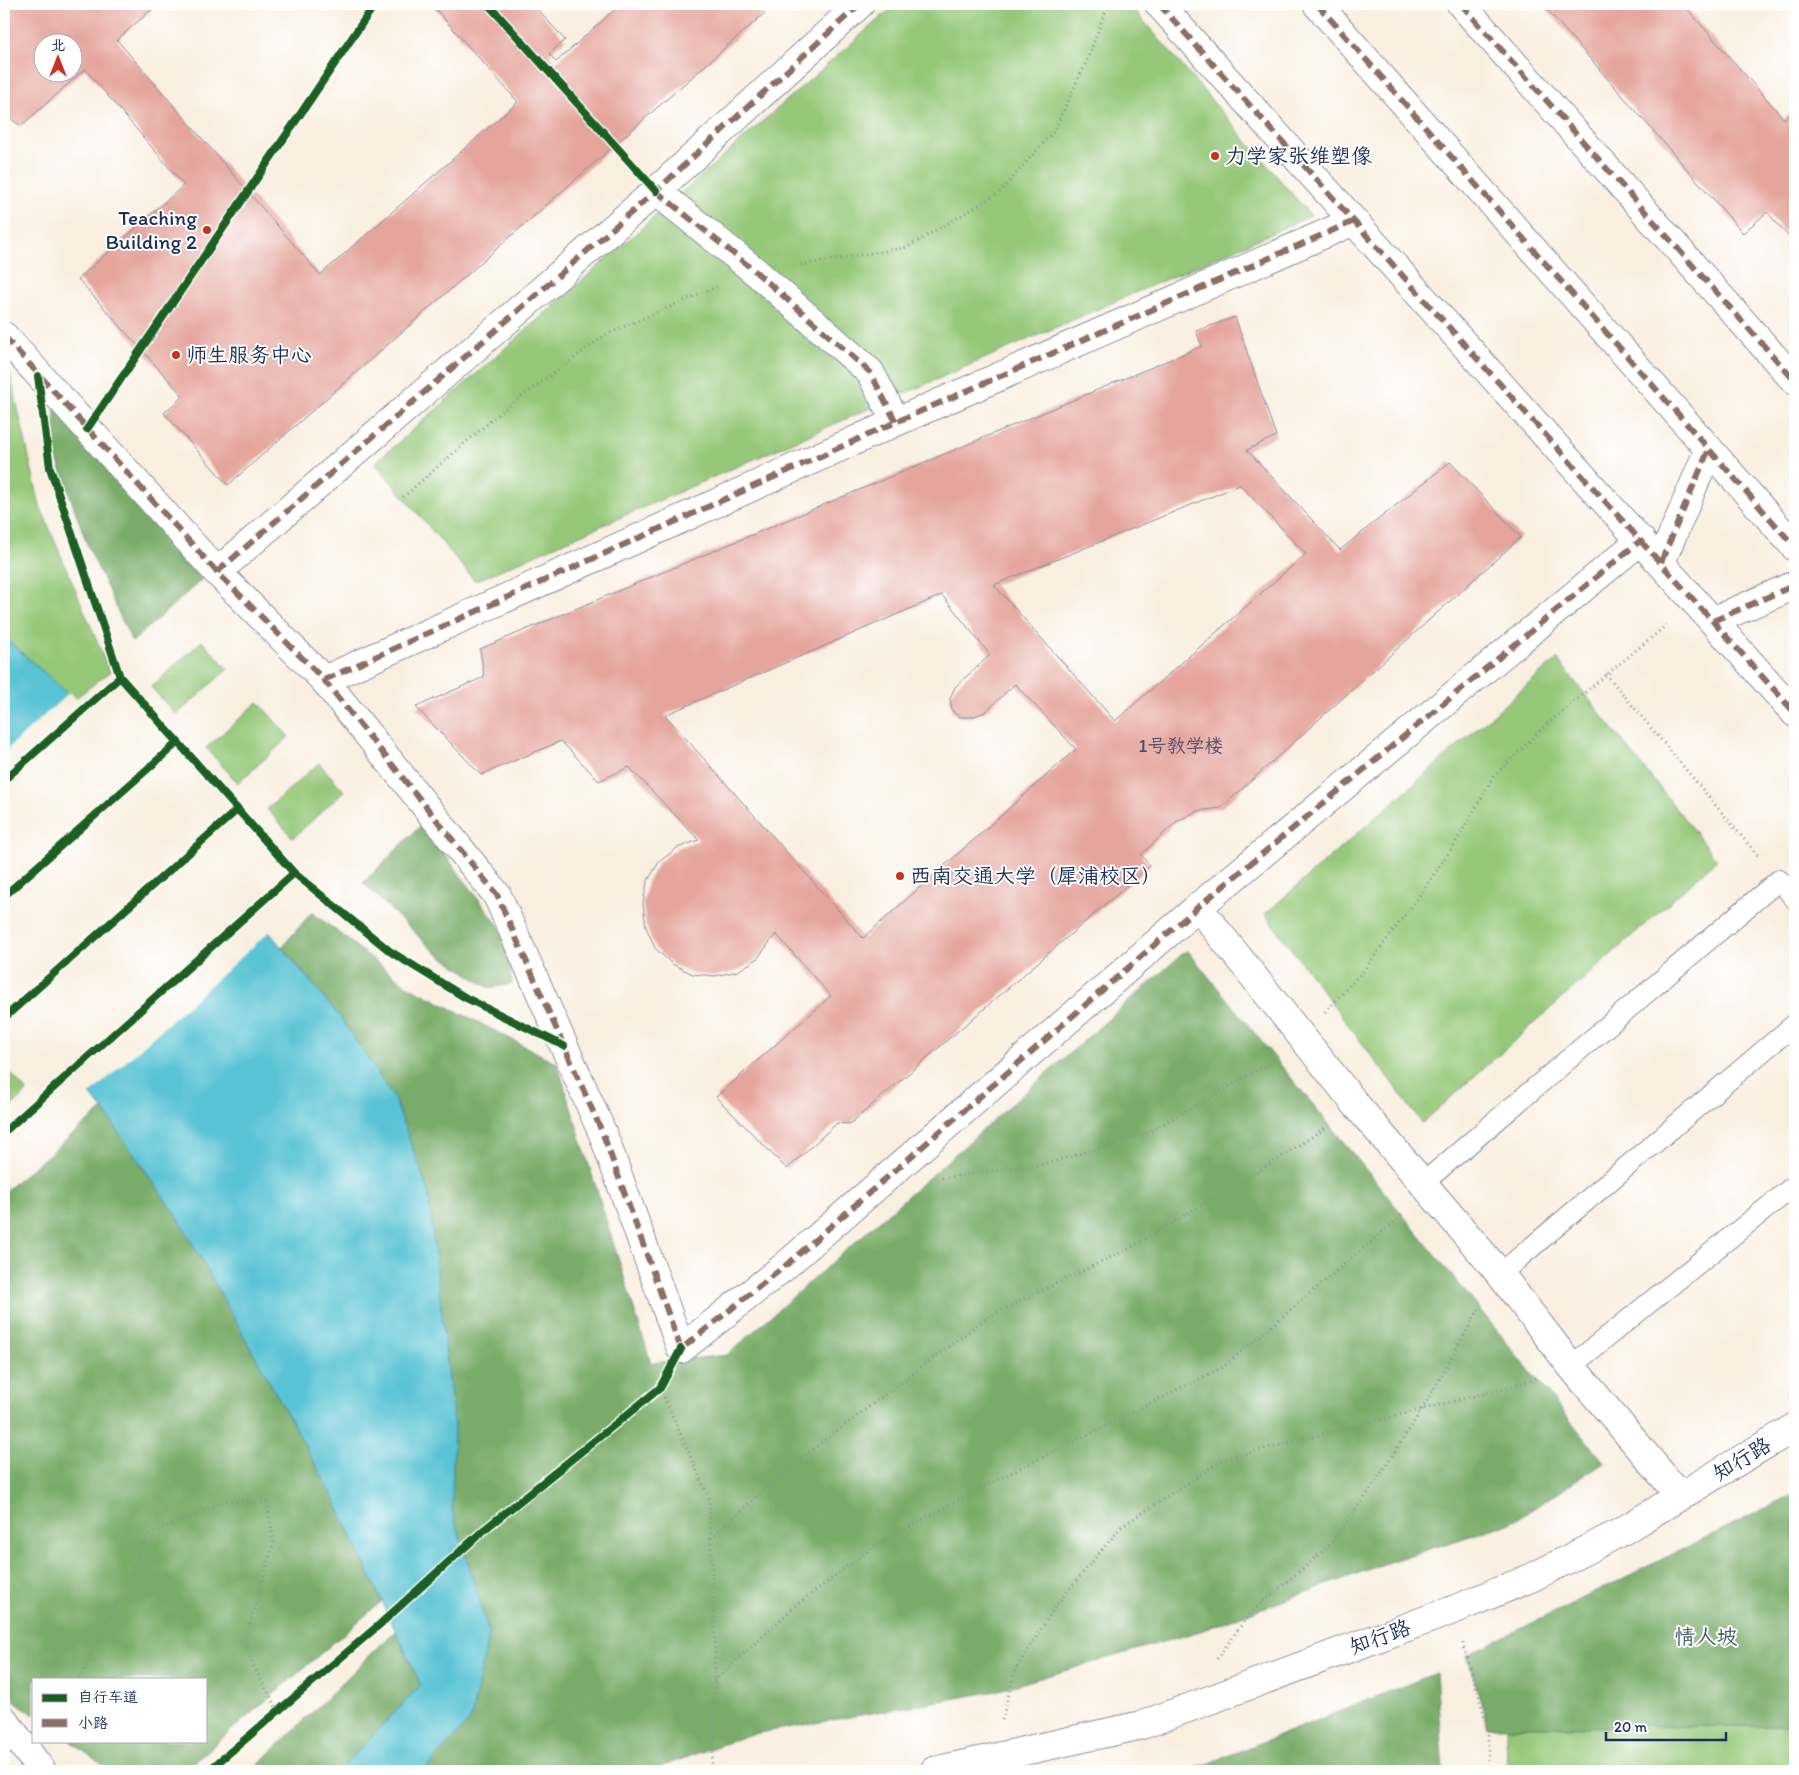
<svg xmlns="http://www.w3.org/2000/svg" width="1799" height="1775" font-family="Itim,'LXGW WenKai TC',sans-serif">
<rect width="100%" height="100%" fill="#fff"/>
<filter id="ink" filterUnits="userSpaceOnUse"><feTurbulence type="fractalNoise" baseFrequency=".02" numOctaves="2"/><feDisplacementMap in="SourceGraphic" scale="10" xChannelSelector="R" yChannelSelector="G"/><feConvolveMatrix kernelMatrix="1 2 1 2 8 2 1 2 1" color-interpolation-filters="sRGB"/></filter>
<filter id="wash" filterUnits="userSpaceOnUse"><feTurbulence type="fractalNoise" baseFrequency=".0096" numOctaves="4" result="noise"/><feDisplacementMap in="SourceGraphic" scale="20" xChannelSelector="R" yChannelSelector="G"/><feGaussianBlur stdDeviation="1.12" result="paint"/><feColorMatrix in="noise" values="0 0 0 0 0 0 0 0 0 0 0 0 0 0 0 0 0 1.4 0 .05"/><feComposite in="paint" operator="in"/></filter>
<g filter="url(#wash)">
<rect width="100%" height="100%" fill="#f9efe0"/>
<!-- green -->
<path fill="#95c878" stroke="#587c6b" d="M896,4H1129L1311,216L475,581L375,463Z
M4,365L10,373L40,506L110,672L74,699L4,637Z
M202,641L228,669L176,715L151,687Z
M1557,659L1717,860L1422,1123L1265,914Z
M258,702L289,737L238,783L206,748Z
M319,763L344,791L293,838L267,809Z
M4,1065L27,1092L4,1113Z
M1795,1726V1771H1507L1506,1727Z"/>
<!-- forest -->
<path fill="#78ac68" stroke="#4a6e63" d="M54,403L207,575L132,642L87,544L56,456Z
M422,824L508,938L512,984L489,988L435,952L363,883Z
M312,912L406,985L557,1063L651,1363L727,1355L1187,950L1604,1462L1511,1523L1392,1561L1200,1631L996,1691L748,1735L649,1771H424L471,1719L489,1633L452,1510L454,1424L428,1190L394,1098L341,1018L282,947Z
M103,1109L180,1221L332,1494L382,1601L184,1771H111L70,1741H206V1679H34V1715L4,1693V1192Z
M1795,1494V1726L1488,1727L1467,1655Z
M395,1631L421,1685L339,1771H252Z
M1436,1673L1443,1771H1181L1210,1763Z"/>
<!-- water -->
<path fill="#59c3d4" stroke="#3a7999" d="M4,637L74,699L341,1018L394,1098L428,1190L454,1424L452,1511L489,1633L471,1719L424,1771H339L421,1685L332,1494L180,1221L103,1109L4,1002Z"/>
<!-- pier -->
<path fill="#f9efe0" d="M70,692L271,930L88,1096L4,1005V752Z"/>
<g id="blocks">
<!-- building -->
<path fill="#e5a59c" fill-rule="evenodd" d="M4,4H158L117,40L320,275L518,102L431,4H533L565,40L549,54L556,62L621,4H775L228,485L164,413L183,396L78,279L184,185L85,69L21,126L4,114ZM42,42H72V72H42Z
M1542,4H1683L1784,119L1795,110V244L1767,212L1743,233Z
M1235,317L1276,436L1247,450L1340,550L1450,462L1521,537L1221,808L1197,811L1176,822L1141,855L1150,866L850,1124L837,1123L787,1169L716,1097L831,996L776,934L757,959L738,971L715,976L693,974L672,964L655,948L646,927L643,904L647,882L659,862L677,848L699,840L629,767L599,781L561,741L481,775L416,707L484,677L480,649L1202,346L1196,331ZM1240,485L1306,554L1115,721L994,585ZM942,595L990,655L955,687L950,698L952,711L960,717H972L985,712L1015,684L1076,749L863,938L665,715Z"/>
</g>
</g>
<g filter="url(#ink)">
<use href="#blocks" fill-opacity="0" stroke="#8a8f9f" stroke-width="1"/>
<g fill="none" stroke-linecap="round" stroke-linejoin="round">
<defs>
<path id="lane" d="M1423,1183L1779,880L1795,899
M1500,1274L1795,1024
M1571,1366L1795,1185"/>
<path id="street" d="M1159,4L1795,713
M1317,4L1795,547
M1461,4L1795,381
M656,191L756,272L870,372L896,422
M4,336L217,572L324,680L497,895L603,1134L681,1349L785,1266L1198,907L1641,540
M1661,562L1709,449
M217,572L656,191L860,4
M1713,621L1795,585
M324,680L896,422L1354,221
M1198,907L1358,1107L1500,1274L1571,1366L1680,1496
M4,1720L42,1771
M934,1771L1142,1725L1453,1610L1533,1577L1619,1533L1795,1427"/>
</defs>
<!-- lane casing -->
<use href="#lane" stroke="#8a8f9f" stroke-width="22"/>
<!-- street casing -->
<use href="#street" stroke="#8a8f9f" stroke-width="30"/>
<!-- path -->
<path stroke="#8a8f9f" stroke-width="3" stroke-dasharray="1 4" stroke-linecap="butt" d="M801,265L908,247L999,193L1054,131L1088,58L1108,4
M403,497L503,410L607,334L718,286
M1606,674L1759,857
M1325,1012L1364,970L1417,899L1456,842L1493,777L1547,724L1669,623
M942,1178L1044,1164L1144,1135L1266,1065L1274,1058
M660,1388L709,1498L715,1644L712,1771
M711,1538L788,1468L989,1316L1128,1249L1269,1165L1328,1126
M1463,1643L1488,1727V1771
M1217,1659L1250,1613L1328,1547L1368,1493L1423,1408L1480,1307
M79,1679L149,1534L226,1501L267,1503L274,1542L245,1640L252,1663L278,1711
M714,1681L793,1608L878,1543L989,1484L1223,1367L1398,1219L1403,1213
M1002,1720L1015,1670L1057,1604L1121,1527L1224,1459L1507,1388L1536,1378"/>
<!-- lane -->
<use href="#lane" stroke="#fff" stroke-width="20"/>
<!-- street -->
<use href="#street" stroke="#fff" stroke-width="28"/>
<!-- quiet -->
<path stroke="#8d6e63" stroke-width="6" stroke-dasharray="12 6" stroke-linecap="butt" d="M1159,4L1795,713
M1317,4L1795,547
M1461,4L1795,381
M656,191L756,272L870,372L896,422
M4,336L217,572L324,680L497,895L603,1134L681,1349L785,1266L1198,907L1641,540
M1661,562L1709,449
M217,572L656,191L860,4
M1713,621L1795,585
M324,680L896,422L1354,221"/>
<defs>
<path id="cycleway" d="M488,4L656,191
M38,376L50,468L120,677L294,873L391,952L466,998L564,1046
M87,429L375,4
M4,780L120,677
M4,896L178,742
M4,1018L238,809
M4,1132L294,873
M208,1771L379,1625L485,1529L660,1388L681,1349"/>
</defs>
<!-- cycleway casing -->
<use href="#cycleway" stroke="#fff" stroke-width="11"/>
<!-- cycleway -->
<use href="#cycleway" stroke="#1b5e20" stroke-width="8"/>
</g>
</g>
<!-- markers -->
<g fill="#c8321e" stroke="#fff" stroke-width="2">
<circle cx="1215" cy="156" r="5"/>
<circle cx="207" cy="230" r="5"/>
<circle cx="176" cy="355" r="5"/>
<circle cx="900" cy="876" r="5"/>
</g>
<g text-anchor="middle" stroke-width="4" stroke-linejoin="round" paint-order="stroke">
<!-- number labels -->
<g font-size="19" fill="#4e4c6e">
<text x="1181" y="752">1号教学楼</text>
</g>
<!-- poi labels -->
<g font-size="21" fill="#1b2f5e" stroke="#fff" text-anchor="start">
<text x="1225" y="163">力学家张维塑像</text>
<text x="197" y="225" text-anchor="end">Teaching<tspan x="197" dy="24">Building 2</tspan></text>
<text x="186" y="362">师生服务中心</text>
<text x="910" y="883">西南交通大学（犀浦校区）</text>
</g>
<!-- street labels -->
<g font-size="21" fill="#1b2f5e" stroke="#fff">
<text transform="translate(1742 1459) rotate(-31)" y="7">知行路</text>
<text transform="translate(1380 1637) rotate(-20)" y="7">知行路</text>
</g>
<!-- park labels -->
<g font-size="21" fill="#405d66" stroke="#fff">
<text x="1706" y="1644">情人坡</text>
</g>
</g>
<!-- margin -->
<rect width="1799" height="1775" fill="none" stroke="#fff" stroke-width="20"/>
<!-- legend -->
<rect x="32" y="1678" width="175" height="65" fill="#ffffff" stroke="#a4acbf"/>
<rect x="42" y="1694" width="25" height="8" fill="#1b5e20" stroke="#a4acbf"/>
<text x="78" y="1702" font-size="15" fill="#1b2f5e">自行车道</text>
<rect x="42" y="1719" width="25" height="8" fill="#8d6e63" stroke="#a4acbf"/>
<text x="78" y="1728" font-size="15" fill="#1b2f5e">小路</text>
<!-- north arrow -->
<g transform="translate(58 58)"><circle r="24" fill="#ffffff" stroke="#a4acbf"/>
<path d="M0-4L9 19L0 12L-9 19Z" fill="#c8321e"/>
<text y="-8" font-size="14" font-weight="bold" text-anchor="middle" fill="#1b2f5e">北</text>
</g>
<!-- scale -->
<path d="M1606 1732v8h120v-8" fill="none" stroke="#1b2f5e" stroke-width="2.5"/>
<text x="1614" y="1732" font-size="15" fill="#1b2f5e" stroke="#ffffff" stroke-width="4" paint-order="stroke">20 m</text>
</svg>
